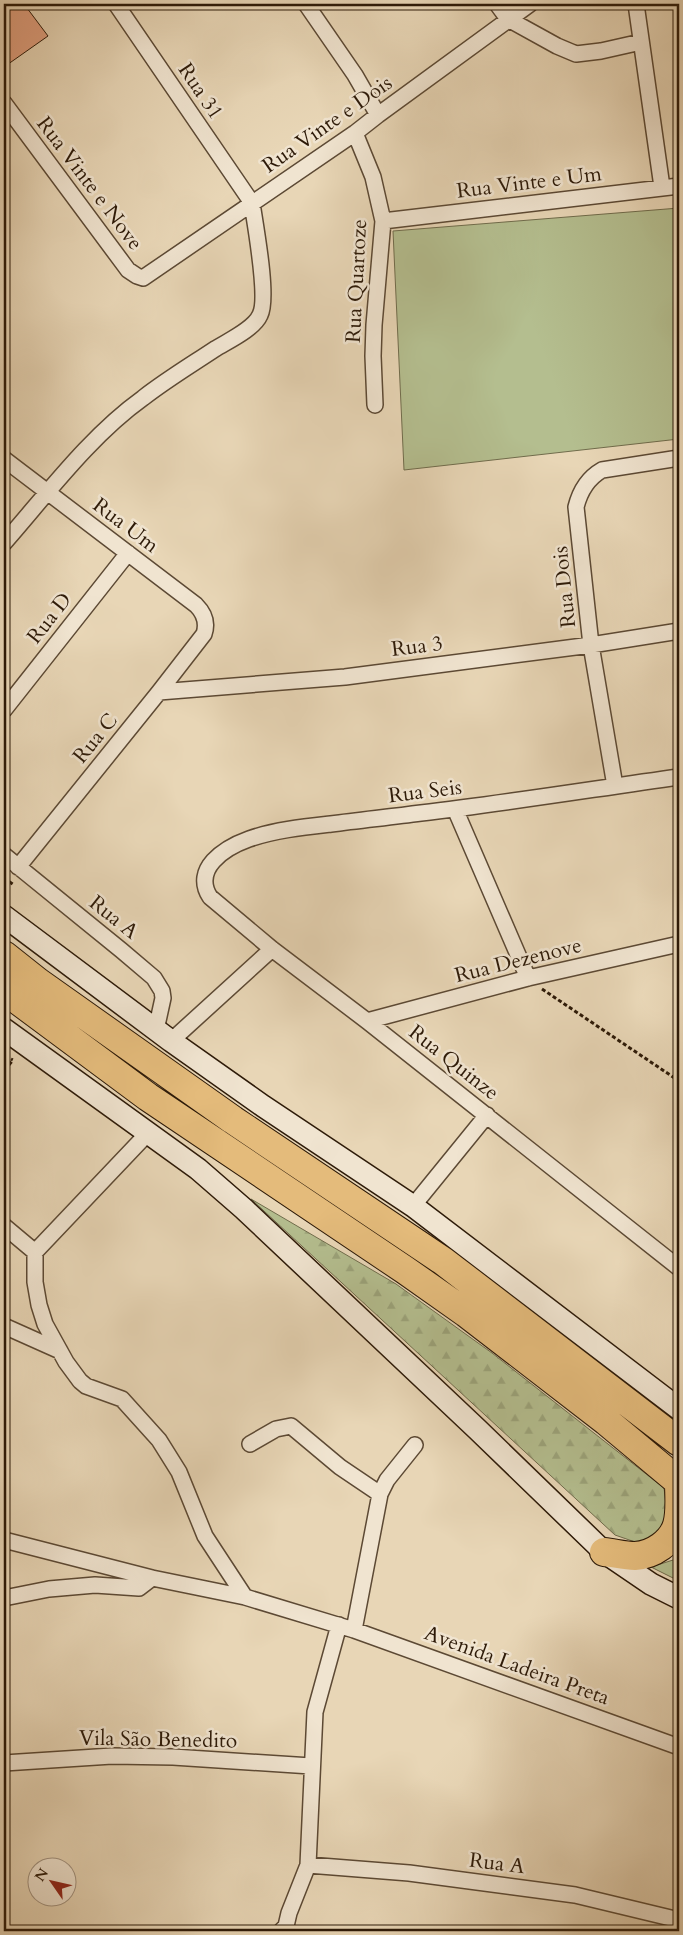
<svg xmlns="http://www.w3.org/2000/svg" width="683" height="1935" font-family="Cardo,serif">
<defs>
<pattern id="forest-firs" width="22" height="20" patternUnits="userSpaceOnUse" patternTransform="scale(1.25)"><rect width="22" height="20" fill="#b4be8f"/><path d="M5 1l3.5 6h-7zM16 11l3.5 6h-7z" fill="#9ba37a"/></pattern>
</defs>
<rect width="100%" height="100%" fill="#e8d6b6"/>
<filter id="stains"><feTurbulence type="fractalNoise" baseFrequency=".004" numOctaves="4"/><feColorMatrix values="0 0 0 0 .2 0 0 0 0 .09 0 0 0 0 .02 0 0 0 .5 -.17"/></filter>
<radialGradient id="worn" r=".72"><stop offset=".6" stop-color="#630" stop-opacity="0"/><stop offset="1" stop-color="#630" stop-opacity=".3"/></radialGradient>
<!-- forest -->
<path fill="url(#forest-firs)" stroke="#706c4c" d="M251,1199L396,1284L492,1353L664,1488L668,1521L654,1536L638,1543L615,1535Z
M679,1556V1581L651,1567L673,1560Z"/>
<!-- pitch -->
<path fill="#b4be8f" stroke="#706c4c" d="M679,208V439L404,470L393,231Z"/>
<!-- building -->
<path fill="#e1a07f" stroke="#2d1a08" d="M15,4H24L48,36L4,67V12Z"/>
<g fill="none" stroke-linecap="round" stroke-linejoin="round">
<defs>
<path id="street" d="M306,4L355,75L378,115
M497,4L508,19L557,46L576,54L601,51L641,42
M636,4L662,187
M4,103L128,270L137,276L143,278L355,133L378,115L530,4
M355,133L373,177L383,221L374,325L373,356L375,405
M383,221L679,186
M4,459L196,605C204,613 208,622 204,634L159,692L18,867
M4,543C47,494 90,436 143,398C166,380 191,365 215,349C228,341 254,329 260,315C269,298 255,224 252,203L116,4
M159,692L345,677L591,645L679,631
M4,710L128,553
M679,777C593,789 507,803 421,813C391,817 361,820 331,824C304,827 275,830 249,839C224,848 192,869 210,897L272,949L367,1021L679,1268
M615,786L591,645L576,507C580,491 588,478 602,470L679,458
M455,809L528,978
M4,855L121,950L154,978L162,991L163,998L156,1030
M367,1021L528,978L679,944
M171,1041L272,949
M148,1133L35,1252V1282L39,1305L45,1324L66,1362L80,1381L86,1386L122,1399L159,1440L179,1472L205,1536L245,1597L354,1630L679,1747
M413,1206L487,1115
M4,1226L35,1252
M4,1326L60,1351
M250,1444L276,1429L291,1426L340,1467L380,1494
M4,1540L152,1578
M4,1598L49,1589L95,1585L139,1588L152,1578L245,1597
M354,1630L380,1494L387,1480L415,1445
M4,1763L112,1756L173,1757L311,1766
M308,1865L409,1873L575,1895L679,1920
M281,1931L286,1926L289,1913L308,1865L315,1712L339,1625"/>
<path id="secondary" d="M4,916L171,1041L263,1106L413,1206L679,1409
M4,1029L198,1169L244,1209L477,1429L604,1552L651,1584L679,1598"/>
<path id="highway" d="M4,955L38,982L233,1120L443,1261L679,1442
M4,990L148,1097L405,1270L466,1313L606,1421L679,1482C679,1495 681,1512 677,1525C672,1542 653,1555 635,1556C625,1556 614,1553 604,1552"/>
</defs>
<!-- street casing -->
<use href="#street" stroke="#5c4934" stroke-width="18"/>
<!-- secondary casing -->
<use href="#secondary" stroke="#2d1a08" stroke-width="24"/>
<!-- highway casing -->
<use href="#highway" stroke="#2d1a08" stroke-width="30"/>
<!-- path -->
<path stroke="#2d1a08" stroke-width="3" stroke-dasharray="4 2.5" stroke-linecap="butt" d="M4,878L14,885
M542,989L679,1081
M4,1061L9,1065L13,1060L11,1059"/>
<!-- street -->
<use href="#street" stroke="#f0e4d0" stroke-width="15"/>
<!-- secondary -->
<use href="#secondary" stroke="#f0e4d0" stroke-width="21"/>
<!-- highway -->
<use href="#highway" stroke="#e4bb7b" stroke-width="28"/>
</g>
<g text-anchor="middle" stroke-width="5" stroke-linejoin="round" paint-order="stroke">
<!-- street labels -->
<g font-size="21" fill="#2d1a08" stroke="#f0e4d0">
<text transform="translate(201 91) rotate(56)" y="7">Rua 31</text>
<text transform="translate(327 124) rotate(-35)" y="7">Rua Vinte e Dois</text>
<text transform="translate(529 182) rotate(-7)" y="7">Rua Vinte e Um</text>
<text transform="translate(90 183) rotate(53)" y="7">Rua Vinte e Nove</text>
<text transform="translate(356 281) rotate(-87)" y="7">Rua Quartoze</text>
<text transform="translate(126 525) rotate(37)" y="7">Rua Um</text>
<text transform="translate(564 587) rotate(-96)" y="7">Rua Dois</text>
<text transform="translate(49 618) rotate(-52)" y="7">Rua D</text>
<text transform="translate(417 646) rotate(-7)" y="7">Rua 3</text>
<text transform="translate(95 738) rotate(-51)" y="7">Rua C</text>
<text transform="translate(425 791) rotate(-7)" y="7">Rua Seis</text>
<text transform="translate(114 917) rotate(39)" y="7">Rua A</text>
<text transform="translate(518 960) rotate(-14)" y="7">Rua Dezenove</text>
<text transform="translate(454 1062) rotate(38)" y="7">Rua Quinze</text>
<text transform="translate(517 1665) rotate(20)" y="7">Avenida Ladeira Preta</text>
<text transform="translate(158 1739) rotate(1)" y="7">Vila São Benedito</text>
<text transform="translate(497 1863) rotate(7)" y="7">Rua A</text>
</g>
</g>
<!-- margin -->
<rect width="683" height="1935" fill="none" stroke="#e8d6b6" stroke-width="20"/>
<rect x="5" y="5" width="673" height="1925" fill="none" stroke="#2d1a08" stroke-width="2.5"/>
<rect x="10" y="10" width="663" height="1915" fill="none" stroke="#2d1a08"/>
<!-- north arrow -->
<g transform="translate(52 1882) rotate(304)"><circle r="24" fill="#f0e4d0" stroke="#a29380"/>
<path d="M0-4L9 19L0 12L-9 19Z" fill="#8f2418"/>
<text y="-8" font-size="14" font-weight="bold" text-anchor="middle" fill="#2d1a08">N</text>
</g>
<rect width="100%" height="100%" filter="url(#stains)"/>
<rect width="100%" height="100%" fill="url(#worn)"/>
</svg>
